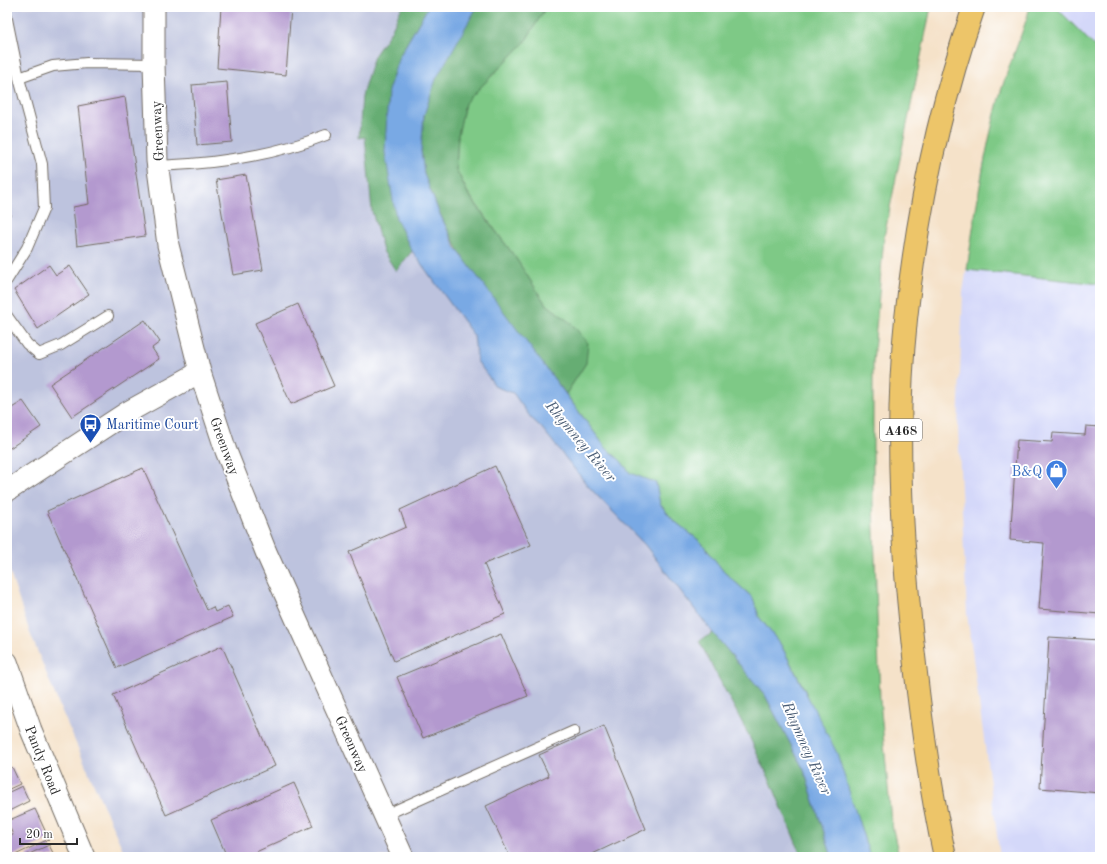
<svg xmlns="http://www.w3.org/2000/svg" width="1107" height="864" font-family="'Old Standard TT',serif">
<rect width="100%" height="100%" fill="#fff"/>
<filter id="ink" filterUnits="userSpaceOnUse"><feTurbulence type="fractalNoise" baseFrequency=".025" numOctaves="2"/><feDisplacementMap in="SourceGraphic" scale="8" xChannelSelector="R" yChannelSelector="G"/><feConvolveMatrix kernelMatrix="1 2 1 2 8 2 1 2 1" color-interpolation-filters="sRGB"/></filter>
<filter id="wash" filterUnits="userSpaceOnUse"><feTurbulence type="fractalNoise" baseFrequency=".012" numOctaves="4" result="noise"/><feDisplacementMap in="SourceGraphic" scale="16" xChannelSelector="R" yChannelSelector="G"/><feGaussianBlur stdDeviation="0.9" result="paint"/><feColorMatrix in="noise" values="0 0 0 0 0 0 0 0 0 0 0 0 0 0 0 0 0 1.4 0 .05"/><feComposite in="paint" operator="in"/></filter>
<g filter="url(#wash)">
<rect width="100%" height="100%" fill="#f5e2c9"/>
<!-- built -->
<path fill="#d4d8f9" d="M1030,7H1100V857H1000L967,614L958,428L963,292L983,165L998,101L1025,25Z"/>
<!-- industrial -->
<path fill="#bdc3de" d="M7,7H402L390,33L374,56L367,78L362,96L360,138L365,137L372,211L396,271L412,251L474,336L477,361L496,387L513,393L531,418L541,427L588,486L645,545L713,633L699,641L745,728L771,782L802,857H126L60,707L30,633L11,576L7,559Z"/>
<!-- green -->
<path fill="#7ec986" stroke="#547a58" d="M546,7H931L884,237L873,363V502L880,700L891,820L899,857H870L860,826L805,690L781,645L759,617L753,598L724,572L701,542L673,520L660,504L655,483L630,473L621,461L606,448L566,394L586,363L572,324L545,303L515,257L468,193L456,169L458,135L465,103L525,42Z
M1030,7H1056L1100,52V284L967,270C975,214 983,158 998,102C1006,70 1021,40 1030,7Z"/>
<!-- forest -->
<path fill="#66ad73" stroke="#486c4f" d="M402,7H428L399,57L396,218L412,251L396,271L383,251L372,211L365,137L359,138L362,96L367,78L374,56L390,33Z
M477,7H546L525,42L465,103L458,135L456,169L468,194L515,257L545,303L572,324L588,343L586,363L566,394C519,333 462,272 434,199C431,191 426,182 424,173C420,155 421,135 424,116C431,77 457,41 477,7Z
M713,633L765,695L804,770L832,857H802L771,782L745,728L699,641Z"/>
<!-- water -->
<path fill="#79a9e4" stroke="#526a88" d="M428,7H477L436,79L424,115L421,151L424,174L438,210L456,248L606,448L621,461L630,473L656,483L660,504L673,520L701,542L724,572L753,598L759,617L781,645L837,753L870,857H832L804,770L765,695L713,633L645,545L588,486L541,427L531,418L513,393L496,387L477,361L474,336L412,251L396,218L385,152L388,91L399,57Z"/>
<g id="blocks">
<!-- building -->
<path fill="#b399cf" d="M221,7H291L286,75L217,68Z
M227,82L232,142L197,145L192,85Z
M125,97L145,236L77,246L73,207L89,204L78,106Z
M246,175L263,270L233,275L216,180Z
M7,203L11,215L7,217Z
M49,265L56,275L70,266L89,294L38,329L14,290Z
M298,304L334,386L291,404L255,323Z
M145,320L160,342L152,348L159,359L72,417L50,384Z
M23,401L41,427L7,450V411Z
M1086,426L1100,427V614L1039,609L1044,543L1010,540L1017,440L1052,442L1053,433L1085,435Z
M495,466L531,545L484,564L505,614L394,661L349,552L406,527L400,510Z
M143,468L207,610L213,607L215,612L228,606L233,617L117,668L47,511Z
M501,634L528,696L423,738L397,677Z
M1049,637L1100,640V793L1040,788Z
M222,646L275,766L166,815L113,695Z
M604,726L646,829L586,857H510L486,806L549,776L539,755Z
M12,767L20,784L7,790V769Z
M294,783L313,826L245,857H227L211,820Z
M22,786L29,801L7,812V793Z
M35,809L49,839L11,857H7V842L11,840L9,837L13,835L7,821Z
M49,845L55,857H28L27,855Z"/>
</g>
</g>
<g filter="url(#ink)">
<use href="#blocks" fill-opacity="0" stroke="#726b62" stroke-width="1"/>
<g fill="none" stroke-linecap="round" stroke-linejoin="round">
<defs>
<path id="lane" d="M7,19L19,78L53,66L87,63L154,64
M158,166C214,164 273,156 326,135
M7,280L27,248L44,208L42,164L19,78
M7,316L27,344L39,354L61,345L108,316
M385,815L574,731"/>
<path id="street" d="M154,7V64L157,161L168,245L200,372L226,451L266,552L403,857
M7,491L126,413L200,372
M7,662L31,730L84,857"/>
<path id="primary" d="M945,857C931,793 922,730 915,665C902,551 894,434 906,319C917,213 939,108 974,7"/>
</defs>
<!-- lane casing -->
<use href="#lane" stroke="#726b62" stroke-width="12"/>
<!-- street casing -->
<use href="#street" stroke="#726b62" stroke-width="23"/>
<!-- primary casing -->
<use href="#primary" stroke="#726b62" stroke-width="24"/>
<!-- lane -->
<use href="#lane" stroke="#fff" stroke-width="10"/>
<!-- street -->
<use href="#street" stroke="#fff" stroke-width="21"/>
<!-- primary -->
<use href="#primary" stroke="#edc569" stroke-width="22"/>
</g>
</g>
<!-- icons -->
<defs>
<symbol id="bus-pin" viewBox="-11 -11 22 30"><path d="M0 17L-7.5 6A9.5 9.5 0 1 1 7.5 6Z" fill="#1a4fb4" stroke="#fff"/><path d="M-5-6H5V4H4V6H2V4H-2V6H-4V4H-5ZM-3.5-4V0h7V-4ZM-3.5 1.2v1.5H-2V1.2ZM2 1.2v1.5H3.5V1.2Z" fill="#fff"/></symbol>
<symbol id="shop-pin" viewBox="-11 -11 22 30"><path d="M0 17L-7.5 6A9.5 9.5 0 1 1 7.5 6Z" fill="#3f7fe0" stroke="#fff"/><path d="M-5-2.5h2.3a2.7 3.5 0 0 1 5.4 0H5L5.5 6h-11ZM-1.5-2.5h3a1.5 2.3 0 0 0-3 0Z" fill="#fff"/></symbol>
</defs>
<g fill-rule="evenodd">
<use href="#bus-pin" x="78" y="412" width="25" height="34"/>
<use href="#shop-pin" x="1044" y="458" width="25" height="34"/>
</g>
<g text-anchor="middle" stroke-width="4" stroke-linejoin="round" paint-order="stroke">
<!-- shield labels -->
<rect fill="#fff" stroke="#6b6b6b" stroke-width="1" x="880" y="419" width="42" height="22" rx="3"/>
<g font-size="13" font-weight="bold" fill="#2b2b2b">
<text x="901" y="435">A468</text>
</g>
<!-- street labels -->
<g font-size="14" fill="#2b2b2b" stroke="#fff">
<text transform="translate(157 131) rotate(-93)" y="5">Greenway</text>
<text transform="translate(225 446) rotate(70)" y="5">Greenway</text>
<text transform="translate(352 744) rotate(66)" y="5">Greenway</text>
<text transform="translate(43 760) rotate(68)" y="5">Pandy Road</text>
</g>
<!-- transit labels -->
<g font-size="14" fill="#164399" stroke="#fff" text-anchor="start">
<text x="106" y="429">Maritime Court</text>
</g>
<!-- shop labels -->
<g font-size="14" fill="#366cbe" stroke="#fff" text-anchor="end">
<text x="1042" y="476">B&amp;Q</text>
</g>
<!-- water labels -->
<g font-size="15" font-style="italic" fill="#4a5d75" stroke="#fff">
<text transform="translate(581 441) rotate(50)" y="5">Rhymney River</text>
<text transform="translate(807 748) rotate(66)" y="5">Rhymney River</text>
</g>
</g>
<!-- margin -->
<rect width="1107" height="864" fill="none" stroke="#fff" stroke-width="24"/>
<!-- scale -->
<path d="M20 838v6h57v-6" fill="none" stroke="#2b2b2b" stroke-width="2"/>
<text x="26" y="838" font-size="12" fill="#2b2b2b" stroke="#ffffff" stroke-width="3" paint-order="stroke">20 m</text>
</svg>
